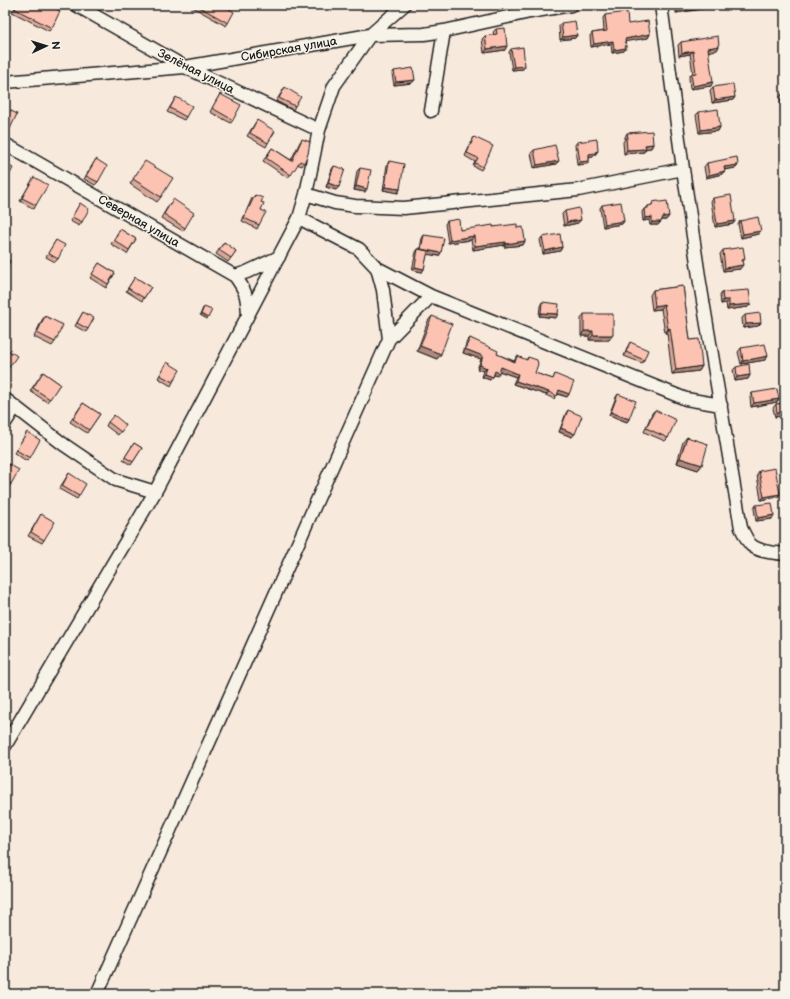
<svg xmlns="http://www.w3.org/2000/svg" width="790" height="999" font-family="'Balsamiq Sans',sans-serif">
<rect width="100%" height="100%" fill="#f8e9dd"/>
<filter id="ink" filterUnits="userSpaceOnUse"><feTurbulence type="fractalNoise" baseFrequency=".025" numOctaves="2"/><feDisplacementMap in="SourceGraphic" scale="8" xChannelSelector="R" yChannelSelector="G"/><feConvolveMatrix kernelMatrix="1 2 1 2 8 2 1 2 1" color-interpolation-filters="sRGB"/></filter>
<g filter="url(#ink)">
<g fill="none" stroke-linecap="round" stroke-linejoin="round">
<defs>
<path id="minor" d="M76,5L185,67L319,130
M5,82L185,67L370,35L424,34L444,31L530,12L571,5
M431,111L444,31
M5,144L235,276C246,291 247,296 248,314
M683,169L700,283L741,528C744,533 747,541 751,545C759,552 775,553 785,554
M306,194L335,203L355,206L404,208L578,190L683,169L661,5
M299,218L359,249L377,268L431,296L686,399L721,405
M377,268L383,290L389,339
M235,276L247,272L279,257
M5,399L63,444L116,480L155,492
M5,423L15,407
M5,746L155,492L299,218L306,194L319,130L334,86L370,35L404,5
M97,994L389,339L431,296"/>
</defs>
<!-- minor casing -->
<use href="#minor" stroke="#1c1c1c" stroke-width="15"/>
<!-- minor -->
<use href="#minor" stroke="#f7f3e8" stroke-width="12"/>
</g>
<!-- wall -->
<path fill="#d9a899" stroke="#1c1c1c" d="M17,5H48L52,28L49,31L12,12Z
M189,5H223L228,23L226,26Z
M675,5H710L708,8L676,13Z
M605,15L628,24L650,34L648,38L625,41L626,48L624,51L612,53L611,44L591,47L590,36L592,33L604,31L603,18Z
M561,23L577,35L575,38L560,40L559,26Z
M496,29L505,50L484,53L482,39L485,36L494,35L493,32Z
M681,42L719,46L717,50L708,51L711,86L690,89L689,77L691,74H693L690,54L679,56L678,45Z
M511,49L525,66L523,69L512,70L509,52Z
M394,71L412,83L394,85L392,74Z
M285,87L295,106L293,110L276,101Z
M713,87L735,97L733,100L712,103L710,90Z
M785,93V112H782L780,97L782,94Z
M220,94L233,120L231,123L210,112Z
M176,97L186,117L184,120L167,112Z
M5,110L9,131L7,134L5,133Z
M699,112L720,127L718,131L699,133L696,115Z
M257,120L268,143L266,147L247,136Z
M627,133L653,144L651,148H646L644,152L624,154L623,142L625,139V137Z
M474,137L483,167L481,170L473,166L475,162L465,156L472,141Z
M302,139L304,163L302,166L297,164L288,178L263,161L272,148L291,160L300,142Z
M577,142L598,151L593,157H589V161L587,164L577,165L575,145Z
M534,150L556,164L534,168L531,153Z
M96,159L98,182L95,185L84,179Z
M389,161L400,189L398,193L383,190L387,165Z
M707,163L738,165L736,168L724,170L722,174L706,178L704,167Z
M142,166L161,197L157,202L130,184Z
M334,166L339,187L336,190L326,187L332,169Z
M360,168L365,192L354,190L357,171Z
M34,177L36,205L34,209L20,201Z
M255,195L261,202V210L259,225L257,229L242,221L252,198Z
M713,198L735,221L733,224L715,227L711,201Z
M653,202L669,216L666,220H662L658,225H650L649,220L643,221L642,212L644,209H646L648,206H651Z
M80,203L82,222L79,226L70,221Z
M170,203L185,228L183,231L161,218Z
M602,205L624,221L622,224L603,227L600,208Z
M565,211L578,223L564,226L562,214Z
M447,221L460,230L493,227L517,228L525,241L523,245L504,247V245L473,250L471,240L448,243L445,224Z
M740,221L761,231L758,234L741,238L738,224Z
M120,229L136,239L127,254L111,244Z
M424,235L439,256L427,254L424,269L422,272L412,270L416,252L418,249H420L422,238Z
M542,237L562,247L560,251L543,254L540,240Z
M56,240L58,259L55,262L46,257Z
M224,242L236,251L228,262L216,254Z
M723,250L745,259L742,263L740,269L723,271L720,254Z
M99,263L115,273L106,288L90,278Z
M135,277L151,287L142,301L126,291Z
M683,286L690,340L702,366L699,371L672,374L667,333H665L661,309L652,310L650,295L653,290Z
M722,292L748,307L727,310L726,303L721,304L720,296Z
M542,302L556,318L539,316L540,306Z
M203,308L208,318L207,319L200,315Z
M83,312L88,329L86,332L75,326Z
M584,314L609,340H589V336H581V319Z
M745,315L758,326L743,328L742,318Z
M45,316L55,342L52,346L34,337L42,320Z
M432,316L441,354L437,359L417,351L428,321Z
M470,338L497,354L514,361L517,356L526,360L528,357L535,373L553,379L555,374L569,394L567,397L557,394L554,399L546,395L513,384L516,377L499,371L497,376L494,375L490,380L482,377L484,371L477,369L481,359L463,353L467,341Z
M630,342L644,360L642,363L624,356L628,346Z
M741,348L768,356L765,360L741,364L738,352Z
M167,362L173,382L171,386L158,378Z
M736,367L750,375L748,379L735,381L733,370Z
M43,372L60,384L47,402L30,391Z
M752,393L777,402L751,407L750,397Z
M618,394L629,419L627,422L609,415L616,397Z
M83,403L100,414L87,433L70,422Z
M785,403V418L782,419L781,416L775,417L773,408L776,404Z
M568,410L572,437L559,432L566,413Z
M655,410L668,438L665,441L644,432L652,413Z
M108,422L126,425L118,435L106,426Z
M27,432L30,458L27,461L14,453Z
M687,437L702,465L698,470L677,463L683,442Z
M134,443L142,448L131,465L123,460Z
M5,462L11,484L9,487L5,485Z
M759,471L780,494L778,497L761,500L757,475Z
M69,473L79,496L77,499L59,489Z
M756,505L772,519L756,521L754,509Z
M41,514L44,540L42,543L28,536Z"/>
<!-- shaded-wall -->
<path fill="#b0887d" stroke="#1c1c1c" d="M706,5H710L708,8L676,13L679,10Z
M650,34L648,38L623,42L625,39Z
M577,35L575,38L560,40L563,37Z
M613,41L611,44L591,47L594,44Z
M507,46L505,50L484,53L487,49Z
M719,46L717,50L706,52L708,48Z
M626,48L624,51L612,53L614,50Z
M693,51L690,54L679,56L682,53Z
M525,66L523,69L512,70L514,67Z
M415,80L412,83L394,85L396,82Z
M713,82L711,86L690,89L693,86Z
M735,97L733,100L712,103L715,100Z
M720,127L718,131L699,133L701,130Z
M653,144L651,148L643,149L645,145Z
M646,149L644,152L624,154L627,150Z
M598,151L593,157L586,158L589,154Z
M559,161L556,164L534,168L537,165Z
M589,161L587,164L577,165L580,162Z
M738,165L736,168L722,170L724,167Z
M725,171L722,174L706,178L709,175Z
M328,183L339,187L336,190L326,187Z
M356,186L367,189L365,192L354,190Z
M385,187L400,189L398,193L383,190Z
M669,216L666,220H661L663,217Z
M652,217L649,220L643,221L645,218Z
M581,220L578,223L564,226L567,222Z
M624,221L622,224L603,227L605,224Z
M735,221L733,224L715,227L717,224Z
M652,222H661L658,225H650Z
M761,231L758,234L741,238L743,234Z
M474,236L471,240L448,243L450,240Z
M525,241L523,245L504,247L506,244Z
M506,242L504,245L473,250L475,246Z
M562,247L560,251L543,254L545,251Z
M421,249L441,253L439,256L419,253Z
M743,265L740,269L723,271L725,268Z
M415,267L424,269L422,272L412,270Z
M723,300H729L726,303L721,304Z
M664,304L661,309L652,310L655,306Z
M751,304L748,307L727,310L729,306Z
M541,313L558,314L556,318L539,316Z
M761,323L758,326L743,328L746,324Z
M670,328L667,333H665L668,329Z
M584,331H593L589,336H581Z
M593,335H613L609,340H589Z
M420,346L441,354L437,359L417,351Z
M465,349L483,356L481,359L463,353Z
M768,356L765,360L741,364L743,361Z
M480,365L487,368L484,371L477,369Z
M702,366L699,371L672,374L676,370Z
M501,367L518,374L516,377L499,371Z
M495,371L499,373L497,376L493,374Z
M485,374L493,377L490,380L482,377Z
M750,375L748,379L735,381L737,377Z
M516,381L549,392L546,395L513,384Z
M559,390L569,394L567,397L556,393Z
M779,399L777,402L751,407L754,403Z
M611,412L629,419L627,422L609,415Z
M783,412L781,416L775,417L777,413Z
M561,428L575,434L572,437L559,432Z
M680,458L702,465L698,470L677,463Z
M780,494L778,497L761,500L764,497Z
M774,515L772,519L756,521L758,518Z"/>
<!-- building -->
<path fill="#fcc3b2" stroke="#1c1c1c" d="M17,5H48L60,11L52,28L15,9Z
M196,5H223L234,12L228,23Z
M678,5H706L679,10Z
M627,12L628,24L648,21L650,34L625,39L626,48L614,50L613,41L594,44L592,33L607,31L605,15Z
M575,21L577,35L563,37L561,23Z
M505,28L507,46L487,49L485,36L497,34L496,29Z
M718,36L719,46L708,48L713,82L693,86L691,74L696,73L693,51L682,53L681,42Z
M523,47L525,66L514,67L511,49Z
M413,68L415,80L396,82L394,71Z
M733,84L735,97L715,100L713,87Z
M285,87L301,97L295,106L279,98Z
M785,93V109L782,94Z
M220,94L241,105L233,120L212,108Z
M176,97L192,106L186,117L170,108Z
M6,108L17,114L9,131L5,129V111Z
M718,109L720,127L701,130L699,112Z
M257,120L275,131L268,143L250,133Z
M652,131L653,144L645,145L646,149L627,150L626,138H628L627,133Z
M474,137L493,146L483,167L475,163L478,158L467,153Z
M302,139L310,142L308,154L304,163L300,161L291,175L266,158L272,148L292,161Z
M597,139L598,151L595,152L596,153L589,154V161L580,162L577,142Z
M555,145L559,161L537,165L534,150Z
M737,157L738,165L724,167L725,171L709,175L707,163Z
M96,159L107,166L98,182L86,176Z
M145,161L173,178L161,197L133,179Z
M389,161L404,164L400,189L385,187Z
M5,164L13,168L5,183Z
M334,166L345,169L339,187L328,183Z
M360,168L371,170L367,189L356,186Z
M34,177L48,185L36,205L22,198Z
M255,195L263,198L261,202L264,203L261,210L266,212L259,225L244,218Z
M731,195L735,221L717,224L713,198Z
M173,199L194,213L185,228L164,214Z
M658,201L660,202L667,201L669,216L663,217L661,222H652V217L645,218L644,209L648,208V206L652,205L653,202Z
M621,202L624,221L605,224L602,205Z
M80,203L89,209L82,222L72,217Z
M579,208L581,220L567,222L565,211Z
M758,217L761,231L743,234L740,221Z
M459,219L460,230L493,225V227L517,224V228L523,227L525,241L506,244V242L475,246L474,236L450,240L447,221Z
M120,229L136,239L129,250L114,240Z
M560,234L562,247L545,251L542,237Z
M424,235L444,238L441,253L421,249Z
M56,240L65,245L58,259L48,253Z
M224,242L236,251L231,258L219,250Z
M743,247L745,259L742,260L743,265L725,268L723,250Z
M418,249L428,251L424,269L415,267Z
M5,258L10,261L5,271Z
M99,263L115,273L108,284L92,274Z
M135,277L151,287L144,298L128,288Z
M683,286L690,340L699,339L702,366L676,370L670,328L668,329L664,304L655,306L653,290Z
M749,290L751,304L729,306V300H723L722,292Z
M542,302L559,304L558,314L541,313Z
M204,307L212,310L208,318L201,314Z
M83,312L94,318L88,329L77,323Z
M760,313L761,323L746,324L745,315Z
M584,314H613V335H593V331H584Z
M45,316L63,325L55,342L37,333Z
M432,316L452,324L441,354L420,346Z
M470,338L498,351L497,354L515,362L517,356L527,360L528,357L537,360L538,364L535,373L553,379L555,374L574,382L569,394L559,390L557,396L549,392L516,381L518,374L501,367L499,373L495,371L493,377L485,374L487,368L480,365L483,356L465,349Z
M630,342L648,350L644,360L626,352Z
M765,344L768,356L743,361L741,348Z
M5,348L17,356L5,373Z
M167,362L180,370L173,382L160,375Z
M749,364L750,375L737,377L736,367Z
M43,372L60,384L50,399L33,388Z
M777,389L779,399L754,403L752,393Z
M618,394L636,401L629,419L611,412Z
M83,403L100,414L89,430L73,419Z
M785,403V415L783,412L777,413L776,404Z
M568,410L582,416L575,434L561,428Z
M655,410L676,420L668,438L646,428Z
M114,415L126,425L121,432L108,422Z
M27,432L40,440L30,458L16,450Z
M687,437L708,444L702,465L680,458Z
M134,443L142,448L133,462L125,457Z
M5,462L19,470L11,484L5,480Z
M775,468L780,494L764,497L759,471Z
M69,473L86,484L79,496L62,486Z
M772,503L774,515L758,518L756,505Z
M41,514L55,522L44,540L31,532Z"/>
</g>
<g text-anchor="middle" stroke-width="3" stroke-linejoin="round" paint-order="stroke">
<!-- street labels -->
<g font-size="12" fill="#1c1c1c" stroke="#f7f3e8">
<text transform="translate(289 49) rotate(-10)" y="4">Сибирская улица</text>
<text transform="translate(196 71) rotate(27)" y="4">Зелёная улица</text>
<text transform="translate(139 221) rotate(30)" y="4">Северная улица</text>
</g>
</g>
<!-- margin -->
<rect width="790" height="999" fill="none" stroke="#f7f3e8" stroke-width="20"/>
<rect x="10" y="10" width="770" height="979" fill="none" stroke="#1c1c1c" stroke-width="1.5" filter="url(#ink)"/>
<!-- north arrow -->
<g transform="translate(46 46) rotate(86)" stroke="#f7f3e8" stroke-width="3" paint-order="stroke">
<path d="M0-3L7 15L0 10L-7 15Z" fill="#1c1c1c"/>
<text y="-6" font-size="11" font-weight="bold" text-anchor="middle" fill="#1c1c1c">N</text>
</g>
</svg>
